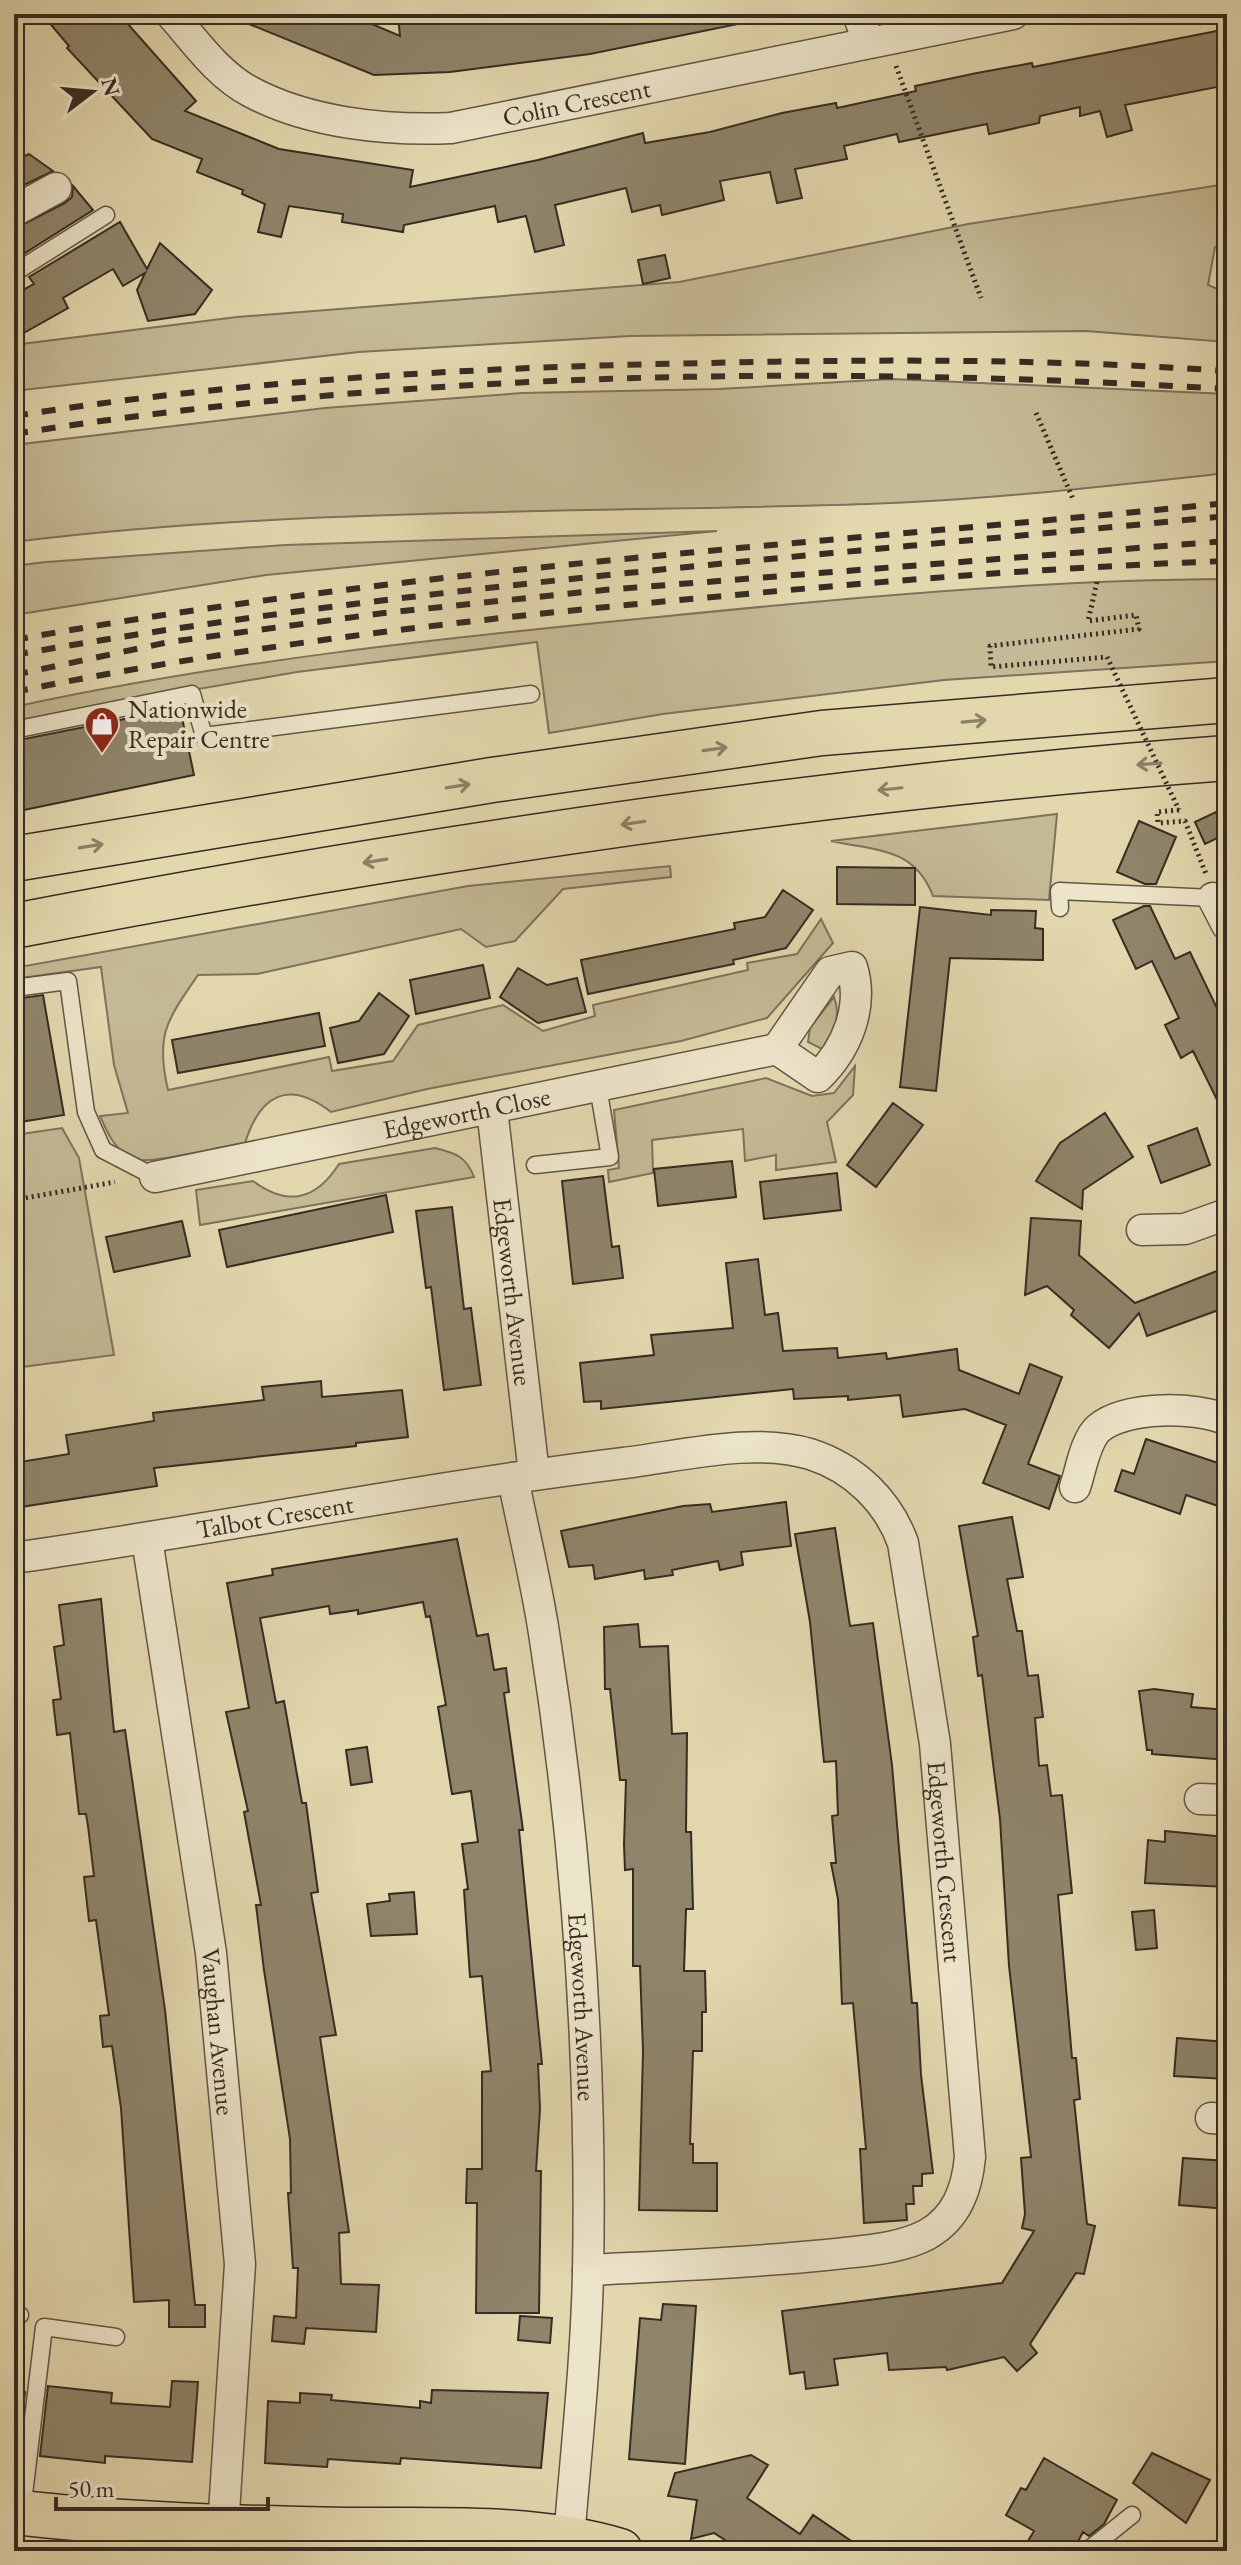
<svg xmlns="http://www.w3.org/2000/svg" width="1241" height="2565" font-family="'EB Garamond',serif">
<rect width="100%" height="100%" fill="#e3d7ae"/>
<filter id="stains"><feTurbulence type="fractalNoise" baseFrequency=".0025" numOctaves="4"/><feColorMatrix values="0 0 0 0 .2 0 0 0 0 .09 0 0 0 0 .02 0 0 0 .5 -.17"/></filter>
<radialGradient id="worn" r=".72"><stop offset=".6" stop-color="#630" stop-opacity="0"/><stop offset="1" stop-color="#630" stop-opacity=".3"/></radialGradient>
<!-- green -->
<path fill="#c5ba96" stroke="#7d735c" stroke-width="2" d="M1227,184V244L1215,247L1208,285L1227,293V342L1086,331L630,336L359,352L14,391V345L237,317L679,282L968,224Z
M892,379L1227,394V473C1108,486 988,500 868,504C583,513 298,507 14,542V445L325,408L522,393L719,389Z
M717,531L266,575L14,615V566L46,562L285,545Z
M1227,579V661L944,680L663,714L549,733L537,642L297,672L14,721V707C226,661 443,638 658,617C847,598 1037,580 1227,579Z
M1057,814L1049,900L933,896C914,847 876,851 831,841Z
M670,866L671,877L563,889L515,941L486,947L461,929L257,974L198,975C167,1020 155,1035 168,1090L329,1057L332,1071L393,1061L418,1025L503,1005L543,1031L595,1016L593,1005L748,970L747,963L797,954L821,919L833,943L767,1018L681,1041L427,1089L331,1112C288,1079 260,1095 245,1143C224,1146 149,1165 134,1159C115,1151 108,1134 100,1116L128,1113L114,1065L101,967L14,979V968L468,886Z
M834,997C842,1017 833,1032 822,1049L808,1042L810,1028Z
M855,1066L853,1095L827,1122L836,1162L776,1170V1155L745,1161L743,1129L652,1140L653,1173L609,1182L608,1170L619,1168L614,1110L766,1078L812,1096L834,1093Z
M62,1128L79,1158L114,1355L14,1368V1135Z
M435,1148C455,1153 466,1156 474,1177L200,1225L196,1190L253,1181C288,1207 316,1200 339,1164Z"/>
<!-- building -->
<path fill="#8f856b" stroke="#352c23" stroke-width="2" d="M42,14H119L196,101L185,111L279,149L413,170L410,187L538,160L643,133L645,143L710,132L782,113L836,103L837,108L916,91L915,86L977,73L1032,63L1033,67L1227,29V85L1125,105L1132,130L1107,137L1100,111L1080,116V107L1040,116L1039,123L989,134L987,124L899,142L897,134L844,146L847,159L795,169L802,198L777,203L770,172L720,181L724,200L662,215L660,205L632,212L626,188L555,205L564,245L535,252L526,216L498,222L495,206L404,225L403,232L342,222L343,214L289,206L281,237L258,232L265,204L242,194L243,190L197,172L202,159L152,139L67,48L69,46Z
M348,14L400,36L398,16L422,14H426L427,23L519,14H737L738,24L590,54L450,72L374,75L227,15Z
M29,154L53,171L14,190V161Z
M73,186L93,210L17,258L14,229L65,203L72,197Z
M120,222L147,269L160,243L212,290L195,314L148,321L137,290L145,273L123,286L113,269L63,298L68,308L22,334L14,320V295L34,284L29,277Z
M665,255L670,278L643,284L638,260Z
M180,708L194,775L14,812V741Z
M1216,812L1226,834L1205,844L1195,822Z
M1139,821L1176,837L1156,884H1145L1117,872Z
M837,867L915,868V905L837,904Z
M783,890L813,910L786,948L733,960L734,964L588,994L581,960L735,929L734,923L765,917Z
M1144,906H1150L1175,959L1190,952L1227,1029V1120L1193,1051L1181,1058L1165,1025L1179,1018L1152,961L1136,969L1113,920Z
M920,907L991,915V910L1036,911L1035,928L1043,929V960L950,958L936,1091L900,1087Z
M483,965L490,998L416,1014L410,980Z
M518,968L547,985L577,978L586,1012L538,1023L500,997Z
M379,993L409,1016L384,1054L338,1063L330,1028L359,1021Z
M43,995L64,1115L14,1123V999Z
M319,1013L325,1046L178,1073L172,1040Z
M893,1103L923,1125L876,1187L847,1165Z
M1105,1113L1133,1157L1083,1190L1082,1209L1036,1181L1060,1143Z
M1197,1128L1210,1165L1161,1183L1148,1146Z
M732,1161L736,1197L658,1206L654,1169Z
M837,1173L841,1210L764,1219L760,1182Z
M603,1176L612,1247L619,1246L623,1278L573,1284L562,1181Z
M386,1195L393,1232L227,1267L219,1230Z
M452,1207L464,1309L471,1308L481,1385L444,1390L431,1287L426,1288L416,1211Z
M1031,1218L1081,1221L1079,1255L1135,1303L1227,1267V1307L1147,1336L1139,1313L1109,1348L1071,1315L1074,1310L1047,1286L1025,1295Z
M182,1221L190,1256L114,1272L106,1237Z
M758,1259L765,1315L778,1313L783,1351L837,1348L838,1358L886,1353L887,1359L957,1349L959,1370L1019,1394L1030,1364L1062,1377L1028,1464L1060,1476L1049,1509L983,1483L1006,1425L965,1409L903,1417L900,1395L848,1400V1396L794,1399L793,1389L601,1409V1401L584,1402L580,1363L654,1355L651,1335L733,1328L726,1263Z
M321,1381L322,1397L402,1390L408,1437L356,1443V1446L154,1468L157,1486L14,1508V1463L69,1454L66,1435L154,1421L153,1413L264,1400L262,1387Z
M1146,1439L1227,1466V1509L1186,1495L1180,1514L1115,1491L1122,1470L1134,1474Z
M786,1502L791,1546L741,1552L743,1565L720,1570L718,1561L672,1570L673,1575L645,1579L644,1570L595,1579L593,1565L569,1567L561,1531L683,1506L710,1504L712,1512Z
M1012,1517L1023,1577L1007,1579L1017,1631H1022L1028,1676L1038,1675L1043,1717L1035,1718L1039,1766L1047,1765L1051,1796L1062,1795L1072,1893L1058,1895L1072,2058H1076L1080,2099L1074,2100L1087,2224L1095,2226L1084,2274L1076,2273L1030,2344L1037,2353L1017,2371L1004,2357L947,2370L946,2367L889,2370L887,2353L834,2359L838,2385L806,2389L804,2372L790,2374L782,2311L1002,2283L1034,2231L1022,2228L1025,2214L1021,2158L1031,2157L1009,1966L1000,1819L982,1675L978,1676L973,1637L978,1636L959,1526Z
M835,1528L850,1626L873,1623L892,1765L912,2003H917L921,2075L933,2173L922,2174V2186H913L914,2204H906L907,2220L864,2223L860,2149H866L853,2003L842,2004L838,1899L831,1863H836L832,1816L838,1815L836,1761L824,1762L810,1622L795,1534Z
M457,1539L477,1636L488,1634L494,1670L506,1668L509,1692L504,1693L523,1830H519L542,2064H538L540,2109L536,2171H541L539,2313H476L477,2203H466L467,2169H482V2072L491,2071L482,1976L470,1977L464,1890L468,1889L462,1844L478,1842L471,1791L452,1794L438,1707L446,1705L430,1616L426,1617L423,1602L358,1614V1610L330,1614L329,1606L260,1618L276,1703L284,1701L302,1803H306L318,1892L311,1893L336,2035L320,2037L349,2232L339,2233L341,2284L379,2285L376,2332L306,2328L304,2344L272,2341L274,2316L296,2318L298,2268H293L288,2193H291L290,2139L264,1970L256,1905H261L244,1812L248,1811L226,1712L249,1708L227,1583L273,1575L272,1569Z
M101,1599L114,1732L125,1730L165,2010L195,2305H205V2327H169V2300L134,2302L121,2108L112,2046L103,2047L100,2016L109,2015L96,1920L89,1921L84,1877L94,1876L88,1826L86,1814H79L70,1733L57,1735L53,1700L61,1699L54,1647L64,1645L59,1605Z
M638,1624L640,1647L668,1646L672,1734L687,1733L686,1832H691L693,1909H686L684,1971H705L706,2012H702V2051H693L690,2144H693V2163H717V2211L639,2210L643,2051L640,1966H633V1869L625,1870L624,1845L626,1780H620L610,1689H605L604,1627Z
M1154,1689L1193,1694L1191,1707L1227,1710V1760L1152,1754V1750H1147L1139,1691Z
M367,1747L372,1782L351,1785L346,1750Z
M1165,1831L1225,1837L1227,1887L1145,1883L1148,1840L1165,1842Z
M414,1892L417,1934L371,1936L367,1904L390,1901L389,1894Z
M1154,1910L1157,1948L1136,1950L1132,1912Z
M1177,2038L1227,2042V2079L1174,2076Z
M1183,2158L1227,2161V2209L1179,2205Z
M663,2304L696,2306L685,2464L629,2459L640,2318L661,2320Z
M520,2316L552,2318L550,2343L518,2340Z
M172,2381L198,2382L192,2462L105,2456V2463L40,2456L48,2386L112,2393L111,2403L170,2407Z
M14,2390L25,2392L18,2454L14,2453Z
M432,2390L548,2393L541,2468L401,2458L400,2464L328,2459L327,2467L265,2463L268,2401L300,2403V2393L332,2395L331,2400L420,2408V2401L431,2403Z
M1152,2453L1210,2480L1186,2523L1133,2483Z
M751,2455L768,2465L747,2498L800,2534L813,2515L866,2551H742L714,2533L691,2539L697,2500L668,2496L675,2473Z
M1044,2458L1117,2500L1104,2524L1089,2536L1083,2532L1073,2551H1022L1034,2531L1006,2515L1021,2488L1026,2490Z"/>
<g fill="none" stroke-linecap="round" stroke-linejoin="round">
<defs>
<path id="service" d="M14,273L106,215
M14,730L192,694L204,736L531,694
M1060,908L1059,891L1213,898
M14,988L68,981L86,1112L103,1150L155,1177
M535,1165L610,1157L598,1087
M14,2314L20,2315
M22,2511L44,2327L116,2337
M1087,2551L1132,2515"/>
<g id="minor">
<path id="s1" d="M171,14C195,41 218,75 251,92C309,123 387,131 451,128L1013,14"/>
<path d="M858,14L868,42"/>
<path d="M14,211L56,188"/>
<path d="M1213,898L1227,925"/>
<path id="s2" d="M492,1109L534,1474"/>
<path id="s3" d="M155,1177L777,1049L818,1077C847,1049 864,1007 852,967L830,972L777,1049"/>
<path d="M1142,1230L1185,1229L1227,1214"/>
<path id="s4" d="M513,1478C523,1529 536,1581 544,1633C577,1843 592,2060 588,2273C586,2362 576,2451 569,2539"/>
<path d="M1075,1487C1081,1470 1085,1440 1099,1428C1126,1406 1196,1406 1227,1420"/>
<path id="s5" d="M147,1539L211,1953L240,2264L223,2528"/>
<path id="s6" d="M14,1558C218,1529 420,1488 624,1463C682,1456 753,1437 810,1454C854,1468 888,1501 903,1543L935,1744L970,2157C967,2189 957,2217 928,2234C899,2250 858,2251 826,2255C747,2263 667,2266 588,2270"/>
<path d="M1200,1799L1227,1800"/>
<path d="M1211,2118L1227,2119"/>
</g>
<path id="primary" d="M14,2512C125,2525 236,2528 348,2530C438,2531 533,2525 620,2551"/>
<path id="motorway" d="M14,859L492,780L822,733L1227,700
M14,926C415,849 820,788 1227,758"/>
</defs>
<!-- service casing -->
<use href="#service" stroke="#605746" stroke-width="19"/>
<!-- minor casing -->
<use href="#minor" stroke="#605746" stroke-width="33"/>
<!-- primary casing -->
<use href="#primary" stroke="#352c23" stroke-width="47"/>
<!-- motorway casing -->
<use href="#motorway" stroke="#352c23" stroke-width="47"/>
<!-- path -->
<path stroke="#352c23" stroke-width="5" stroke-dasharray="2 4" stroke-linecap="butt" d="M896,66L981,298
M1036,413L1073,499
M1097,582L1088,621L1136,615L1139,629L990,646L991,667L1107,657
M1179,810L1157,812L1158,823L1185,821L1206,874
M14,1200L115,1182"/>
<!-- service -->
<use href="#service" stroke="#ede5ca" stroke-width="16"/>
<!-- minor -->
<use href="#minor" stroke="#ede5ca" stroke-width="30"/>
<!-- primary -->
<use href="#primary" stroke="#e3d7ae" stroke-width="44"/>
<!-- motorway -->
<use href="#motorway" stroke="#e3d7ae" stroke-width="44"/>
<!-- rail -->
<path stroke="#352c23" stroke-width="6" stroke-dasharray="14 14" stroke-linecap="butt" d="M14,416C243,380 476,367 708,363C881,359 1054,359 1227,371
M14,434C414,370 824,365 1227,389
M14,640C415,567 822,544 1227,503
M14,655C415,584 822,556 1227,516
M14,675L169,642L384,613L604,590L1227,541
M14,692C244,645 479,618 713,597C884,581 1055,567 1227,561"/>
<!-- path-bridge -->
<path stroke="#352c23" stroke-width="5" stroke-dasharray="2 4" stroke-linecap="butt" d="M1107,657L1179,810"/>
</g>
<!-- one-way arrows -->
<defs><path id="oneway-shaft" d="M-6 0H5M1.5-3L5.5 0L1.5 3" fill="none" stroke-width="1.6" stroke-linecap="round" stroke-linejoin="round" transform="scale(2)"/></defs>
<g stroke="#8c8268">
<use href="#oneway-shaft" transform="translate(974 721) rotate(-5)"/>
<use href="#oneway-shaft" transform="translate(715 749) rotate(-8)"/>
<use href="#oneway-shaft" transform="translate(1149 764) rotate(176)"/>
<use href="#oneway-shaft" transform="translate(458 786) rotate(-9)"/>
<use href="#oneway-shaft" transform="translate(890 789) rotate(174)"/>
<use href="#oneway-shaft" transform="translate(633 823) rotate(172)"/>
<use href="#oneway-shaft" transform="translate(91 846) rotate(-9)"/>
<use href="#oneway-shaft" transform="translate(375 861) rotate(171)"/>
</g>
<!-- icons -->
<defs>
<symbol id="shop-pin" viewBox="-11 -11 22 30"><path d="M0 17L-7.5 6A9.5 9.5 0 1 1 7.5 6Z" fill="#8f2418" stroke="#ede5ca"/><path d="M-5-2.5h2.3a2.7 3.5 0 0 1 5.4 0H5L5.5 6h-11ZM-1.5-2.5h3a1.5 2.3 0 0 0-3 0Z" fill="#fff"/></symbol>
</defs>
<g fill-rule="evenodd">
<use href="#shop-pin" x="82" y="704" width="40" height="54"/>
</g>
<g text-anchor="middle" stroke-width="8" stroke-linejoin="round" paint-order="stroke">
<!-- street labels -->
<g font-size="26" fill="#352c23" stroke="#ede5ca">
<text dy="9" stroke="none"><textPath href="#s1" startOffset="446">Colin Crescent</textPath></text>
<text dy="9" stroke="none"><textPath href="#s3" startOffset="318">Edgeworth Close</textPath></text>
<text dy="9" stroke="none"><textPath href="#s2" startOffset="184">Edgeworth Avenue</textPath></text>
<text dy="9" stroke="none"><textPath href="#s6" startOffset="264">Talbot Crescent</textPath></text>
<text dy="9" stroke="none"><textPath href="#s6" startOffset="1260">Edgeworth Crescent</textPath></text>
<text dy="9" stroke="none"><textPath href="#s4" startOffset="534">Edgeworth Avenue</textPath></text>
<text dy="9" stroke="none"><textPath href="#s5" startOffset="498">Vaughan Avenue</textPath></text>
</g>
<!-- poi labels -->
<g font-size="26" fill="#352c23" stroke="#ede5ca" text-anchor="start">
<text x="128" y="718">Nationwide<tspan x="128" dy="30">Repair Centre</tspan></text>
</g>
</g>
<!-- margin -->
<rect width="1241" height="2565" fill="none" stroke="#e3d7ae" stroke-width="48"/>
<rect x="16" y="16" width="1209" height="2533" fill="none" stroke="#352c23" stroke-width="4"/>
<rect x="24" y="24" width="1193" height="2517" fill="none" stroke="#352c23" stroke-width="2"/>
<!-- north arrow -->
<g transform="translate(92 92) rotate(74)" stroke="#ede5ca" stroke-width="6" paint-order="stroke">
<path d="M0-6L14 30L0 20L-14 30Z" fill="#352c23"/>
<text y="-12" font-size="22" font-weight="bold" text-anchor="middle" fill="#352c23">N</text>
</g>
<!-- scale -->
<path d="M56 2497v12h212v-12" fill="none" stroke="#352c23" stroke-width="4"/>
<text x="68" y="2497" font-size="24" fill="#352c23" stroke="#ede5ca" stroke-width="6" paint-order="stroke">50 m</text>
<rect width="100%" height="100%" filter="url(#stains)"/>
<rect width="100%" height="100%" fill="url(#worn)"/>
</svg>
